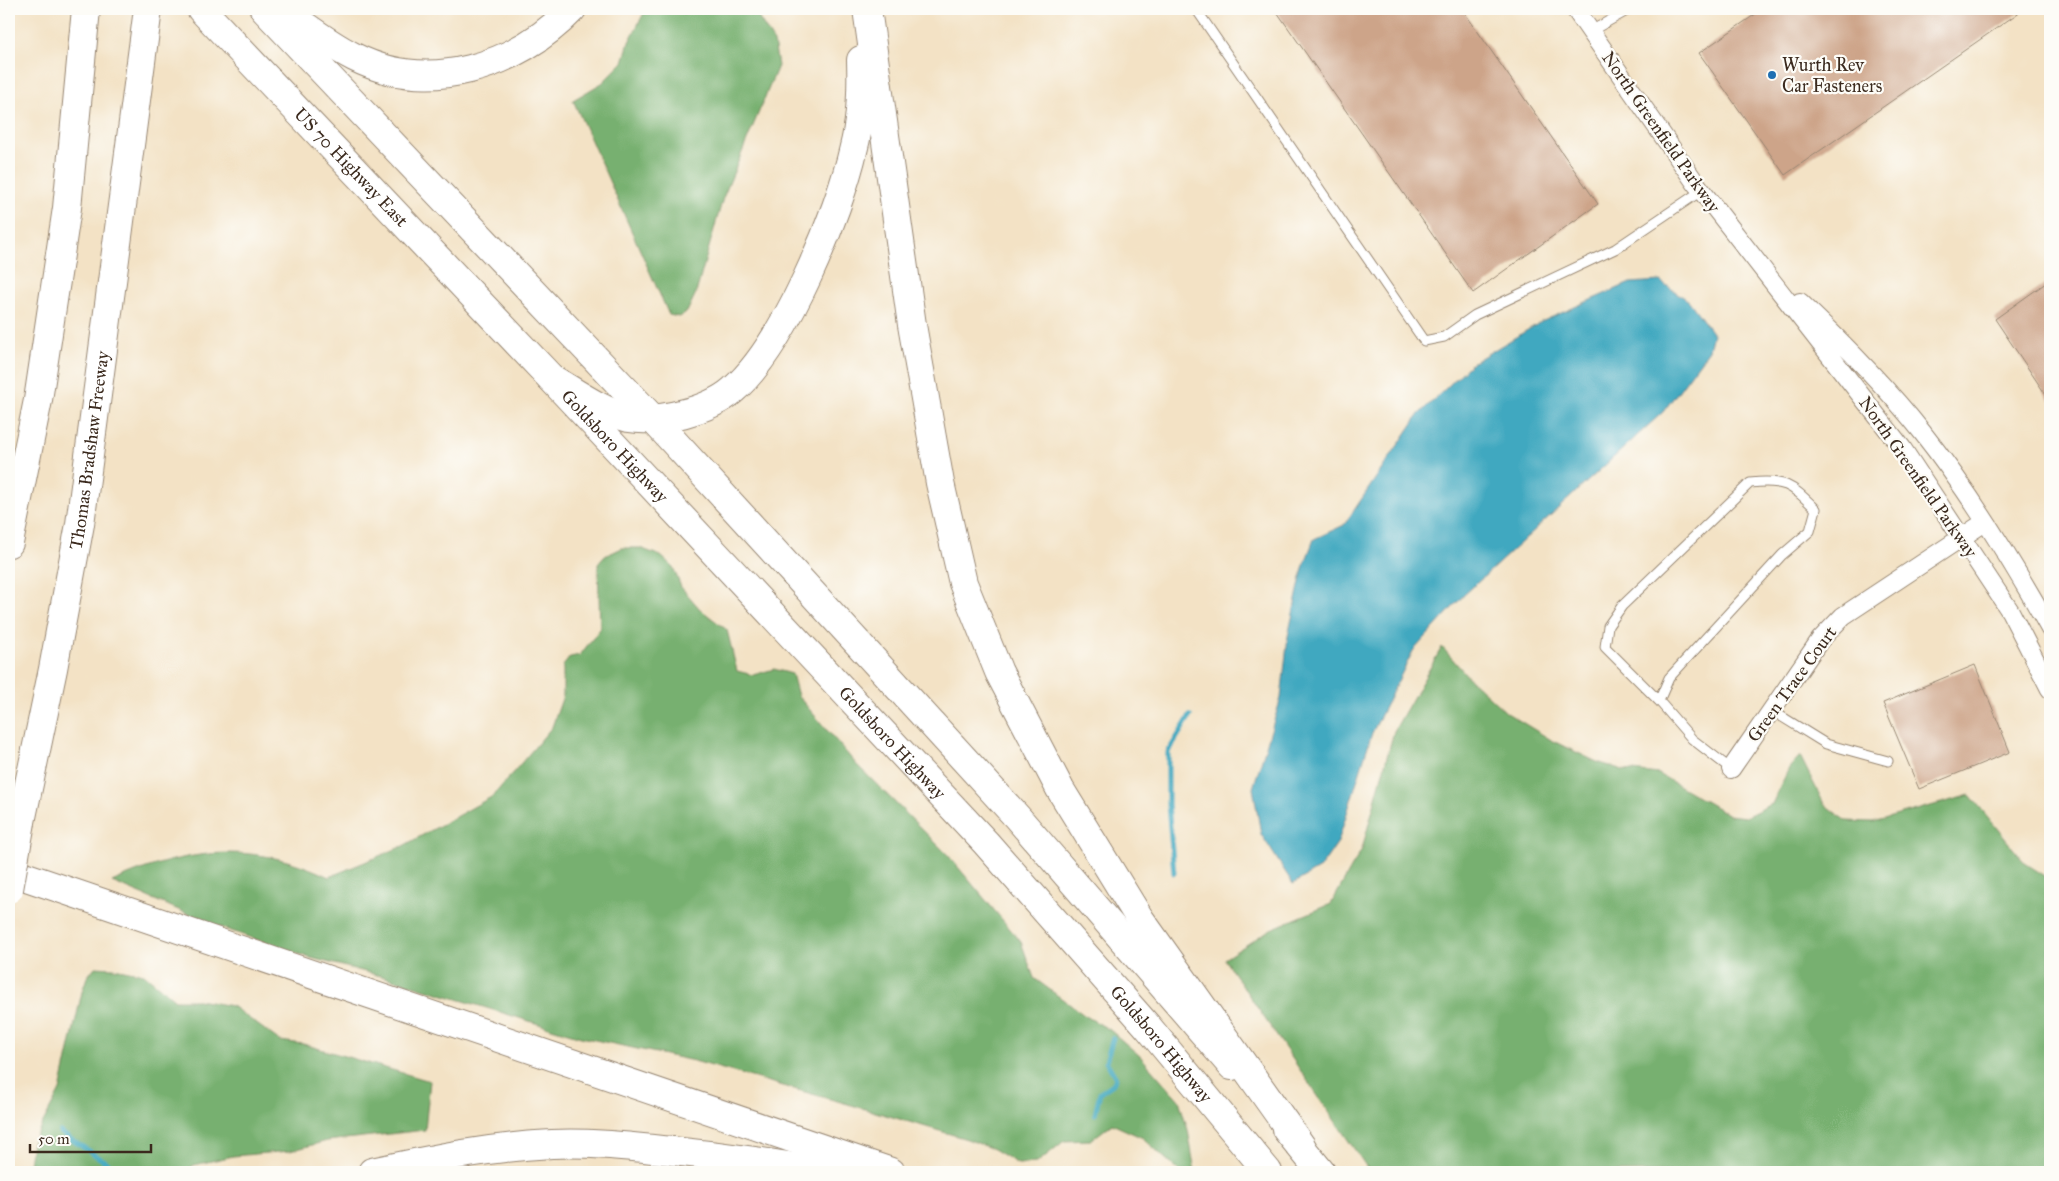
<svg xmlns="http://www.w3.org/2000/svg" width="2059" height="1181" font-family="'IM FELL Great Primer',serif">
<rect width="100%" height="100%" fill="#fdfcf7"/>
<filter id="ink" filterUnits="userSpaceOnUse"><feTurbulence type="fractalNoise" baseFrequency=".02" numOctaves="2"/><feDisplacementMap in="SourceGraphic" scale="10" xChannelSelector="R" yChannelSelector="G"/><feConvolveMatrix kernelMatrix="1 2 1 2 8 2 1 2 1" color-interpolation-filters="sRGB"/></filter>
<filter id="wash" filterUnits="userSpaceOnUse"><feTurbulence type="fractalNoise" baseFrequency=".0096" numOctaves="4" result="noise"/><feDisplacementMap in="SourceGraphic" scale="20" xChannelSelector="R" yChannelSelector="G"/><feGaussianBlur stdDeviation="1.12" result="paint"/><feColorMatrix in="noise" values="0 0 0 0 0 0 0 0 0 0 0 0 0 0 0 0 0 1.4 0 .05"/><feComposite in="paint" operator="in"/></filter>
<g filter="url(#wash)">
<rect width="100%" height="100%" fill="#f3e2c5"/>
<!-- forest -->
<path fill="#77b06f" stroke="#596d46" d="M646,9H756L758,17L774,42L778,66L723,198L696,293L687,312L679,317L669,315L573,100L602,83L623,62L629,42Z
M622,548H640L661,556L673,567L681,587L700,609L727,630L737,671L753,675L774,669L792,674L798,696L856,764L947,854L1021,942L1034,978L1084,1015L1110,1030L1140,1056L1179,1100L1188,1130L1195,1172H1180L1143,1138L1112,1124L1091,1140L1064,1141L1037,1163L1018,1164L993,1149L967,1139L855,1106L694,1061L581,1037L389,978L307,957L217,926L112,882C185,848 255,841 329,877L403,846L493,796L552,727L563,696V666L570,657L580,655L600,629L598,564L605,556Z
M1442,647L1470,679L1507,713L1553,741L1597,762L1623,770L1659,774L1729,815L1745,817L1772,804L1789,768L1800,756L1824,804L1846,821L1873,822L1970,795L2025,863L2050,879V1172H1370L1224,959L1271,929L1331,904L1362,849L1394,731Z
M95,967L114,968L144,974L175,1000H198L232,1006L280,1041L303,1044L430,1081L425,1130L327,1141L290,1151L233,1156L194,1165L185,1172H28L32,1143L60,1090L82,992L87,977Z"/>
<!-- water -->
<path fill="#40a8c0" stroke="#3e696f" d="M1660,281L1689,301L1713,334L1709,350L1663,412L1464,595L1413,651L1372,733L1338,842L1320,868L1293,884L1261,834L1253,788L1281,698L1288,636L1303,568L1314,539L1344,525L1419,414L1472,363L1541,322L1586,302L1630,283Z"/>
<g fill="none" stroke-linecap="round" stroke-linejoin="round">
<!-- stream -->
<path stroke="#40a8c0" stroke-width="5" d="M1174,873L1168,804V752L1190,716
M1095,1114L1100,1093L1113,1084L1116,1078L1106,1061L1113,1038
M60,1132L121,1172"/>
</g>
<g id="blocks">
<!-- building -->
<path fill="#cda489" d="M1275,9H1462L1598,204L1473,293Z
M1763,9H2024L1785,175L1699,53Z
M2050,280V401L1995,319Z
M1975,665L2010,752L1919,789L1883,703Z"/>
</g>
</g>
<g filter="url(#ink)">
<use href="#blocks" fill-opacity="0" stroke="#978672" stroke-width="1"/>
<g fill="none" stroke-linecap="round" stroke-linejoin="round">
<defs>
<path id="service" d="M1196,9L1424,341L1444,337L1475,315L1615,249L1701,191
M1591,31L1630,9
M1659,701L1605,647L1608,626L1622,606L1750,483C1786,479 1791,485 1816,509L1810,531L1782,555L1669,678L1659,701L1692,739L1731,769
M1771,710L1826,744L1888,761"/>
<path id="minor" d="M1575,9L1697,185L1902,448L2010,611L2050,689
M1800,302C1843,343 1885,385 1922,432C1970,493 2012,561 2050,629
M1731,769L1820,640L1843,616L1985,522"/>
<g id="primary">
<path id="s1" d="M201,9L551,378L986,843L1148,1027L1268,1172"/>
<path d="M264,9L652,418L1017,817L1232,1066"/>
<path d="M1286,1129L1321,1172"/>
</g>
<g id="motorway">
<path d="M281,9C305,26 328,44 354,57C429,95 516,67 572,9"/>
<path d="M867,9L912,325L940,483L963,583L999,672L1060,789L1140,919L1302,1147"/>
<path d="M551,378C575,392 602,412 629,418C659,423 710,410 733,390C785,345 839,214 854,147C861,120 862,89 861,60"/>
<path d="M9,543L38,400L67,208L86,9"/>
<path id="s2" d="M21,822L53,669L80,524L148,9"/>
<path d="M9,871L891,1172"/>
<path d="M372,1172C431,1159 490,1147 552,1144C592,1142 633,1147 673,1151C723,1156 773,1163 823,1172"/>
</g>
</defs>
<!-- service casing -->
<use href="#service" stroke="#978672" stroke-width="11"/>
<!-- minor casing -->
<use href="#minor" stroke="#978672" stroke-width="20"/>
<!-- primary casing -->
<use href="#primary" stroke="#978672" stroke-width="30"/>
<!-- motorway casing -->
<use href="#motorway" stroke="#978672" stroke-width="30"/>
<!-- service -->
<use href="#service" stroke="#fff" stroke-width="9"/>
<!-- minor -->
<use href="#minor" stroke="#fff" stroke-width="18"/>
<!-- primary -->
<use href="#primary" stroke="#fff" stroke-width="28"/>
<!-- motorway -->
<use href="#motorway" stroke="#fff" stroke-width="28"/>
<defs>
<path id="motorway-bridge" d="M9,889L21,822"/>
</defs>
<!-- motorway-bridge casing -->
<use href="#motorway-bridge" stroke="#978672" stroke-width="30" stroke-linecap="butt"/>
<!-- motorway-bridge -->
<use href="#motorway-bridge" stroke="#fff" stroke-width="28"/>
</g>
</g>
<!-- markers -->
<circle fill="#1f6fb2" stroke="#fdfcf7" stroke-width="2" cx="1772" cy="75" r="5"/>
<g text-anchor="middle" stroke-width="4.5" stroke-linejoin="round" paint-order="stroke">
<!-- poi labels -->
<g font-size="18" fill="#3b2a1e" stroke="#fdfcf7" text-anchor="start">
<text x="1782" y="71">Wurth Rev<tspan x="1782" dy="21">Car Fasteners</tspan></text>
</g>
<!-- street labels -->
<g font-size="18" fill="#3b2a1e" stroke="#fdfcf7">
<text transform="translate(1661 132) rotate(55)" y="6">North Greenfield Parkway</text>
<text dy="6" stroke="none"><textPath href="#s1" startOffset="218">US 70 Highway East</textPath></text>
<text dy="6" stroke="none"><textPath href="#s1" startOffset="602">Goldsboro Highway</textPath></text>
<text dy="6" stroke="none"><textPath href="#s2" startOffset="378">Thomas Bradshaw Freeway</textPath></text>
<text transform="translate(1918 477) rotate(55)" y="6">North Greenfield Parkway</text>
<text transform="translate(1792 684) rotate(-54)" y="6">Green Trace Court</text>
<text dy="6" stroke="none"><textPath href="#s1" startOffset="1008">Goldsboro Highway</textPath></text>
<text dy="6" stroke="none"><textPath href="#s1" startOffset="1412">Goldsboro Highway</textPath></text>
</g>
</g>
<!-- margin -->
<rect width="2059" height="1181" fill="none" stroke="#fdfcf7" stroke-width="30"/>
<!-- scale -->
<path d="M30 1144v8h121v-8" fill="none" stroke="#3b2a1e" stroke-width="2.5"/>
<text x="38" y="1144" font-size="15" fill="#3b2a1e" stroke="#fdfcf7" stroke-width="4" paint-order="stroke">50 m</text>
</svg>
